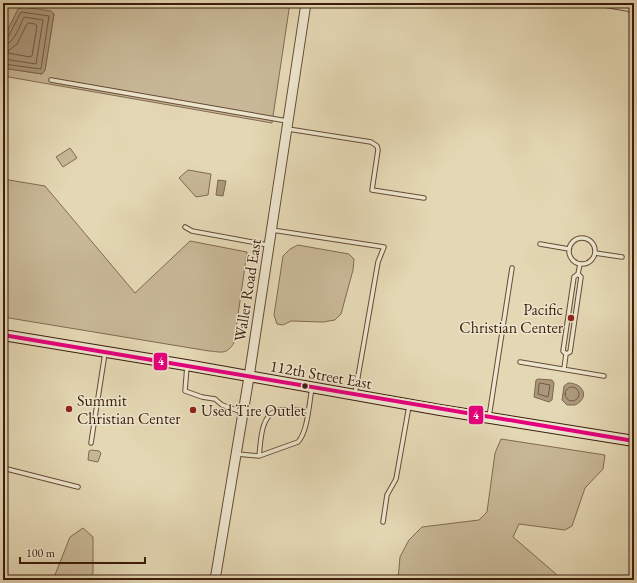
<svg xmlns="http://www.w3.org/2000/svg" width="637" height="583" font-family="'EB Garamond',serif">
<rect width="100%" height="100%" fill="#e4d8b4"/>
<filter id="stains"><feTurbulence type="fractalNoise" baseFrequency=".005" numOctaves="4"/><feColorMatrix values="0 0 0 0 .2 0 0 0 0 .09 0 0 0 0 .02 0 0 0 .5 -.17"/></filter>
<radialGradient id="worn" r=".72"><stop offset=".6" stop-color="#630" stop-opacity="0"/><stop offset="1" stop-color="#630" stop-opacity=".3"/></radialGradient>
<!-- green -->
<path fill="#c8b897" stroke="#826a52" d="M3,3H290L272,123L3,76V68L42,74L45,70L54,14L51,11L3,39Z
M70,148L77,158L63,167L56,157Z
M188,170L211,174L208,195L196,197L179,178Z
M3,179L45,186L135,293L190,241L247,252L234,343C226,355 222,352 209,351L3,317Z
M298,245L349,254L354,259L353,270L341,314L335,320L323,322L291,321L283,325L277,324L274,315L283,256L290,249Z
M501,439L605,455L603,469L585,488L572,526L565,530L519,524L513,537L556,574L557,580H398L400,557L409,540L422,527L479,520L487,512L495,453Z
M91,450L99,451L101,453L98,462L88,460L89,451Z
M83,528L93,537V572L90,580H53L70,537Z"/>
<!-- water -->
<path fill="#ab987b" stroke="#7f664f" d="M23,7L51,11L54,14L45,70L42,74L3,68V39L18,9Z
M218,180L226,181L223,196L216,195Z
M538,379L552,380L554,383L552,400L549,402L534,397L536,380Z
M568,383C584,383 590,398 575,405H567L562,400L564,386Z"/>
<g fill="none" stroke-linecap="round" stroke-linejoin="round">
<!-- shore -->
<path stroke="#745a44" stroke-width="1" d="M29,23L35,24L37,26L32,56L30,57L8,53V51L17,44L27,24Z
M3,39L8,37L21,12L49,16L41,69L3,64
M3,45C15,44 19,26 24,17L43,20L36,64L3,59
M540,383L550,385L548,397L538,394L539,385Z
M565 394a7 7 0 1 1 14 0a7 7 0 1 1-14 0Z"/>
<defs>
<path id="service" d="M592,3L628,9L634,12
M51,80L287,121
M288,129L371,142L377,146L378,150L372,190L424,198
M185,227L192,231L268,245
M272,230L384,247L378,262L355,394
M569 251a13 13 0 1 1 26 0a13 13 0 1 1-26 0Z
M540,244L569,249
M595,253L622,257
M566,354L570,352L581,277L578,274L580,264
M520,362L604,376
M187,366L185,391L202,397L215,399L222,405L242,412
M564,369L566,354L563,351L574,277L578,274
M489,417L512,268
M91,443L105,353
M237,454L259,456L298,442C308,431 309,403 312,388
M259,456C261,442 260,417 276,411C285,408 298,411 308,411
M3,468L78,487
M383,522L387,495L396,479L409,406"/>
<path id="tertiary" d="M215,580L249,377L306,3"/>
<path id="secondary" d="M3,335L192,366L440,410L634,441"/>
</defs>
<!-- service casing -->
<use href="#service" stroke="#674b36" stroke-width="5.5"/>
<!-- tertiary casing -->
<use href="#tertiary" stroke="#674b36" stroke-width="11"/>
<!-- secondary casing -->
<use href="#secondary" stroke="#3d1c0c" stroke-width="12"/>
<!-- service -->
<use href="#service" stroke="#ede6ce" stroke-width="3.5"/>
<!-- tertiary -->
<use href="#tertiary" stroke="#ede6ce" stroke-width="9"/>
<!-- secondary -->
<use href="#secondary" stroke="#ede6ce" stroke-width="10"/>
<defs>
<path id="bus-1" d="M3,335C213,370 423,407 634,441"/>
</defs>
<!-- bus-1 casing -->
<use href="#bus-1" stroke="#ede6ce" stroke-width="7"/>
<!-- bus-1 -->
<use href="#bus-1" stroke="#e5007d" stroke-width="4"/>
</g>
<!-- markers -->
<g fill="#8f2418" stroke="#ede6ce" stroke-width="1.5">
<circle cx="571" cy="318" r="4"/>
<circle cx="69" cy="409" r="4"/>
<circle cx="193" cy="410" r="4"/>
</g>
<circle fill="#3d1c0c" stroke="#ede6ce" stroke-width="1.5" cx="305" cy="386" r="3.5"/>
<g text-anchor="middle" stroke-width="3" stroke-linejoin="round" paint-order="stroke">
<!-- street labels -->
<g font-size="16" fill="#3d1c0c" stroke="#ede6ce">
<text transform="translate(247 290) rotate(-81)" y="6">Waller Road East</text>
<text transform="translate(321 374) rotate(10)" y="6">112th Street East</text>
</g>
<!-- poi labels -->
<g font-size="16" fill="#3d1c0c" stroke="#ede6ce" text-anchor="start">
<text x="563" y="315" text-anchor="end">Pacific<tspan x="563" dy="18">Christian Center</tspan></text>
<text x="77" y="406">Summit<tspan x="77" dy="18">Christian Center</tspan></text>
<text x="201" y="416">Used Tire Outlet</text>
</g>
</g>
<g stroke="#ede6ce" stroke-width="1.5">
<rect x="153" y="352" width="15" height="19" rx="4" fill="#e5007d"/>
<rect x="468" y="405" width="16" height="20" rx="4" fill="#e5007d"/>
</g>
<g font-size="11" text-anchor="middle" font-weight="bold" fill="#fff">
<text x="161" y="365">4</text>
<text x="476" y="419">4</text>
</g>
<!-- margin -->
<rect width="637" height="583" fill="none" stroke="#e4d8b4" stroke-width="16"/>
<rect x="4" y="4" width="629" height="575" fill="none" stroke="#3d1c0c" stroke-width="2"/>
<rect x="8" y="8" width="621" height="567" fill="none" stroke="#3d1c0c"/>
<!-- scale -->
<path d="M20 557v6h125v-6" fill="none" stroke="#3d1c0c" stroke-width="2"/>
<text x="26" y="557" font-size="12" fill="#3d1c0c" stroke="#ede6ce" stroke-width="3" paint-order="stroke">100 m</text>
<rect width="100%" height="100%" filter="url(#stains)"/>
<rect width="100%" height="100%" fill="url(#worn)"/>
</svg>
